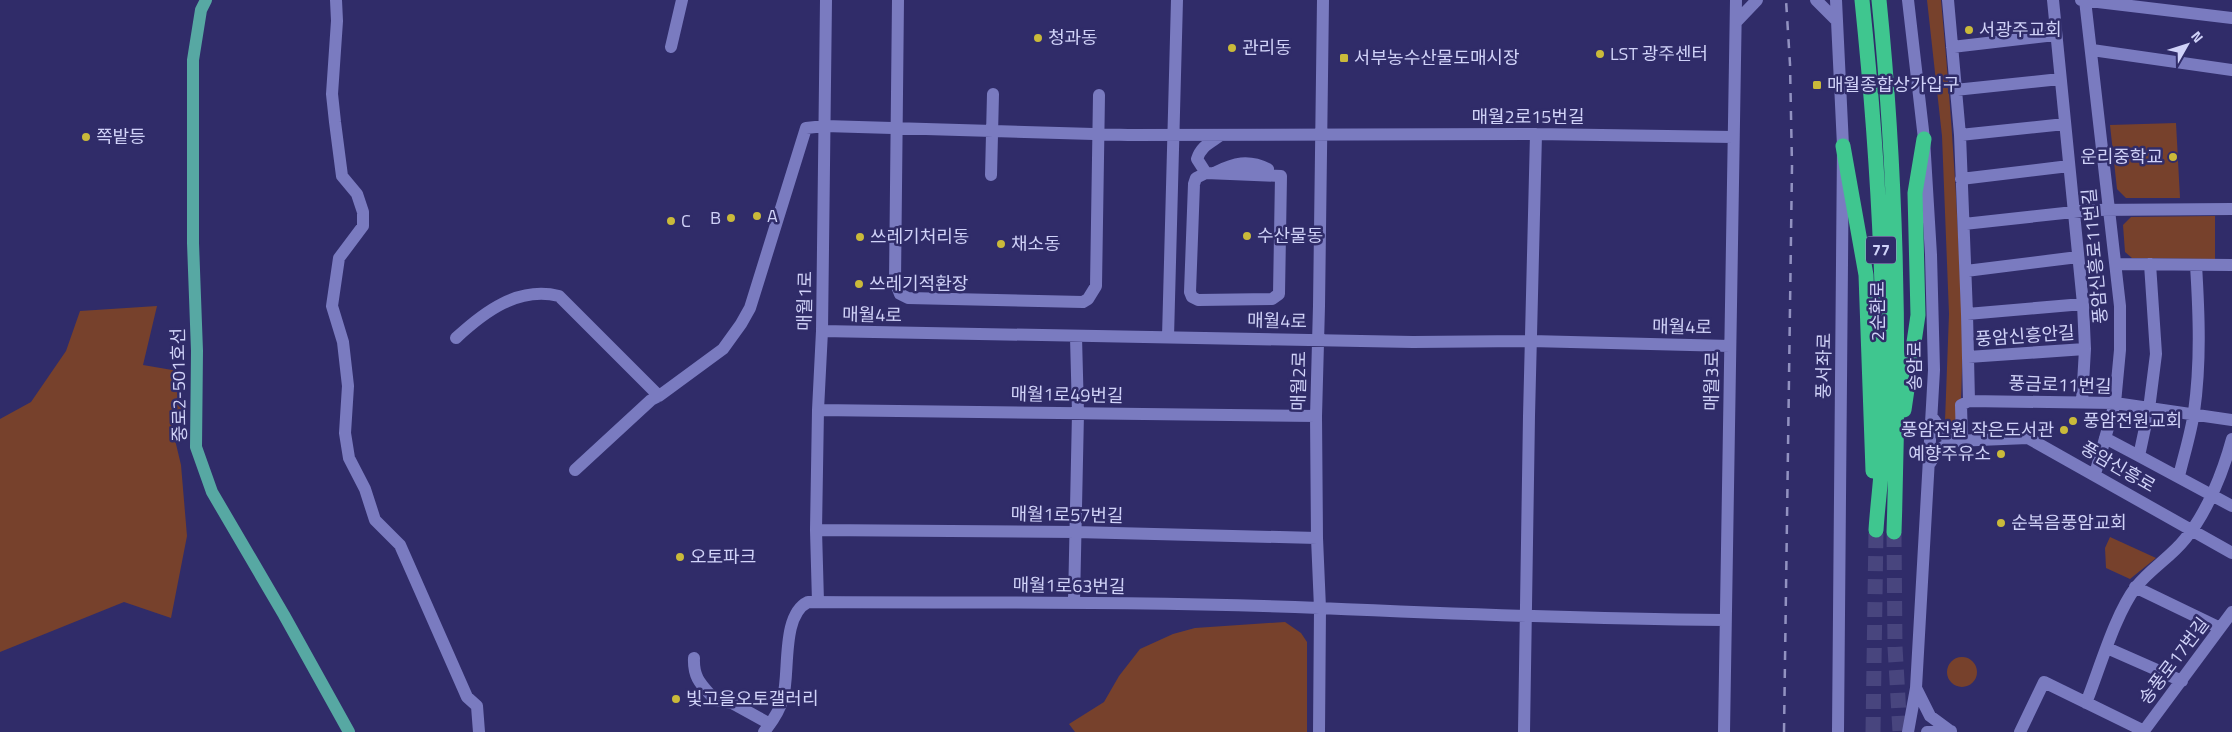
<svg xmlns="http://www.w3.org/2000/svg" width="2232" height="732" font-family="'Titillium Web','Noto Sans KR',sans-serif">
<rect width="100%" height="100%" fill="#302c69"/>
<!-- green -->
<path fill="#77412c" d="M1927,0H1941C1949,85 1955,168 1959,253C1962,312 1964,371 1959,430L1952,431L1945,421L1949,314L1942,136Z
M2176,123L2180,198H2126L2117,189L2110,125Z
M2215,216V259L2132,258L2125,252L2123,225L2131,217Z
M157,306L143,365L178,371L181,412L171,423L181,465L187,536L171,618L124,602L0,652V419L31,402L66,351L80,311Z
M2110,537L2156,558L2130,579L2106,568L2105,548Z
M1285,622L1301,633L1307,642V732H1075L1069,724L1104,702L1119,676L1140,649L1173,634L1195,628Z
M1947 672a15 15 0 1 1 30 0a15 15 0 1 1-30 0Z"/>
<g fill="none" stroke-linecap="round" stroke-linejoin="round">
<!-- highway-tunnel -->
<path stroke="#48457e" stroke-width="15" stroke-dasharray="15 8" stroke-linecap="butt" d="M1894,532L1895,647L1900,732
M1873,732L1876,530"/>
<!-- minor -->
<path stroke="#7a7bc0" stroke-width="12" d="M336,0L337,21L332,94L335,122L342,176L357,194L363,212V226L339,258L332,306L343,342L348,386L345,433L349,458L365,489L375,520L400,545L467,697L477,706L479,732
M898,0L895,281L900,294L908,298L1083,302L1088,299L1096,286L1099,95
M1816,0L1837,21
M1836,0L1843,146L1838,732
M1908,0L1924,139L1931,255L1934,370L1916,688L1908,732
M1948,0L1960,135L1967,314L1969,401
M2053,0L2083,304L2085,349L2082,401
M2081,0L2232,18
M2085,0L2120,306V350L2115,403L2095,474
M1736,22L1757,0
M671,47L682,0
M1952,47L2055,35
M2092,50L2232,70
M1955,90L2060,79
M1960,135L2065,124
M1216,172C1234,163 1248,159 1268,169
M1206,173L1281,176L1279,294L1272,299L1198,300L1192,297L1190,292L1194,184L1196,178Z
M1206,173L1197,159C1201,146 1210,143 1221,135
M991,175L993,94
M1961,179L2069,166
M1964,224L2092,210L2232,209
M2117,264L2232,265
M2150,264L2156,354L2149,409L2139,456L2232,506
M1966,271L2078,257
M1967,314L2083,304
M822,331L1413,342L1531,341L1730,346
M1168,337L1177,0
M456,338C484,312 518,286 559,296L659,396
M1968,357L2085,349
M1969,401L2115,403L2232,420
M818,410L1316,416
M1932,417L1947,438L1954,441
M2105,438L2139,456
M1962,440L1961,405L1969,401
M1930,463L1938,450L1954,441L2028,438L2232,553
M575,470L651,400L659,396L723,349L741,324L750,308L806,128L825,126L1128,135L1536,134L1733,137
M2179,476C2184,455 2191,433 2194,412C2201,363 2199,314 2196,265
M816,530L1076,532L1317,538
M2135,587L2220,628
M818,602L816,530L818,410L822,331L826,0
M1074,602L1078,413L1076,337
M2107,648L2182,681
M694,658C693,679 702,685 715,700L732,703L770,724
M1916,688L1930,716L1949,730
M2086,703C2099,671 2115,614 2136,587C2150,569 2171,557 2185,539C2207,513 2223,472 2232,439
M764,732C772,722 780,710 783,698C790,672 781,615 808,602C978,603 1149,601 1319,608C1454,614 1589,619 1724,620
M1319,732L1320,608L1317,538L1316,416L1319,306L1323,0
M1524,732L1529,416L1536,134
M1724,732L1736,0
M1927,732L1951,731
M2020,732L2044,682L2144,731
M2143,732L2232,612"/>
<!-- major -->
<path stroke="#57a8a3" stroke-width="12" d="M206,0L201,10L193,60V243L197,351L196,447L212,492L284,615L349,732"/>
<!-- highway -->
<path stroke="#3fc68f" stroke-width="15" d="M1862,0C1877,145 1886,290 1883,435C1883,467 1878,499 1876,530
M1879,0C1897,177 1900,354 1894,532
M1843,146L1866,275L1873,471
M1904,410L1918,315L1915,193L1924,139"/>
<!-- rail -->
<path stroke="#9292c1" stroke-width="2.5" stroke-dasharray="9 9" stroke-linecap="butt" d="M1784,732L1792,166L1790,64L1786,0"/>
</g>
<!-- markers -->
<g fill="#caba3a" stroke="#302c69" stroke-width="2">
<circle cx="1969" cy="30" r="5"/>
<circle cx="1038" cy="38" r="5"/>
<circle cx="1232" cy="48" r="5"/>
<circle cx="1600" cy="54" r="5"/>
<rect x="1339" y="53" width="10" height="10" rx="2.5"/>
<rect x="1812" y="80" width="10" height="10" rx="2.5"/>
<circle cx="86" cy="137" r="5"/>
<circle cx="2173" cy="157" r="5"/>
<circle cx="757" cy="216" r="5"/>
<circle cx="731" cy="218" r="5"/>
<circle cx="671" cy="221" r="5"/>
<circle cx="1247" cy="236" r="5"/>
<circle cx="860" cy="237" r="5"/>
<circle cx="1001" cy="244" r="5"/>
<circle cx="859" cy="284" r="5"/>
<circle cx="2073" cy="421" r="5"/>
<circle cx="2064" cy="430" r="5"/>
<circle cx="2001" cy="454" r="5"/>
<circle cx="2001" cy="523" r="5"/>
<circle cx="680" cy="557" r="5"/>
<circle cx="676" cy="699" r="5"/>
</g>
<g text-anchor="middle" stroke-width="5" stroke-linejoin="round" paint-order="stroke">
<!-- shield labels -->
<rect fill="#302c69" stroke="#a0a0cd" stroke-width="1" x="1866" y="236.5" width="30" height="27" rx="4"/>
<g font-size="16" font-weight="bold" fill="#d0d2f8">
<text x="1881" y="256">77</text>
</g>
<!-- poi labels -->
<g font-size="18" fill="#d0d2f8" stroke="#302c69" text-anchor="start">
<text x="1979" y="36">서광주교회</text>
<text x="1048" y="44">청과동</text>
<text x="1242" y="54">관리동</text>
<text x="1610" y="60">LST 광주센터</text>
<text x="1354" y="64">서부농수산물도매시장</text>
<text x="1827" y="91">매월종합상가입구</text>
<text x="96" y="143">쪽밭등</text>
<text x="2163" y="163" text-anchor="end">운리중학교</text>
<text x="767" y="222">A</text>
<text x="721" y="224" text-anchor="end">B</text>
<text x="681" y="227">C</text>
<text x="1257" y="242">수산물동</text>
<text x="870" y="243">쓰레기처리동</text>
<text x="1011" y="250">채소동</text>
<text x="869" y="290">쓰레기적환장</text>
<text x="2083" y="427">풍암전원교회</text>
<text x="2054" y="436" text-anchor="end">풍암전원 작은도서관</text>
<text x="1991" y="460" text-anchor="end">예향주유소</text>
<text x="2011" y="529">순복음풍암교회</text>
<text x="690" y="563">오토파크</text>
<text x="686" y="705">빛고을오토갤러리</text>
</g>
<!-- street labels -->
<g font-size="18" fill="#d0d2f8" stroke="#302c69">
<text x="1528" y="123">매월2로15번길</text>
<text transform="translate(2095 256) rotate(-95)" y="6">풍암신흥로11번길</text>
<text transform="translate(805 301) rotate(-89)" y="6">매월1로</text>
<text transform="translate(1878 311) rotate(-90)" y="6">2순환로</text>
<text transform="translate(872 315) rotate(1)" y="6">매월4로</text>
<text transform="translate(1277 321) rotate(1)" y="6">매월4로</text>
<text transform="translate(1682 327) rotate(1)" y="6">매월4로</text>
<text transform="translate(2025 336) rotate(-4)" y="6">풍암신흥안길</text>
<text transform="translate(1824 366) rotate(-89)" y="6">풍서좌로</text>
<text transform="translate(1915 366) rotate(-90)" y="6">송암로</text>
<text transform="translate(1299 381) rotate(-89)" y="6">매월2로</text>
<text transform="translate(1712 381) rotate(-89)" y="6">매월3로</text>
<text transform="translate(179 385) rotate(-91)" y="6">중로2-501호선</text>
<text transform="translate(2060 385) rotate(2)" y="6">풍금로11번길</text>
<text transform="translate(1067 395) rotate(1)" y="6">매월1로49번길</text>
<text transform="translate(2118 467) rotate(30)" y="6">풍암신흥로</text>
<text transform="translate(1067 515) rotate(1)" y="6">매월1로57번길</text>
<text transform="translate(1069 586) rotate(1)" y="6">매월1로63번길</text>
<text transform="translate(2174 661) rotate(-53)" y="6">송풍로17번길</text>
</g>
</g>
<!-- north arrow -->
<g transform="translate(2187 45) rotate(51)" stroke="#302c69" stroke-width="4" paint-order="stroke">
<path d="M0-4L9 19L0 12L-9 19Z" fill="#d0d2f8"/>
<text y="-8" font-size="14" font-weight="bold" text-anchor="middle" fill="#d0d2f8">N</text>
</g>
</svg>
